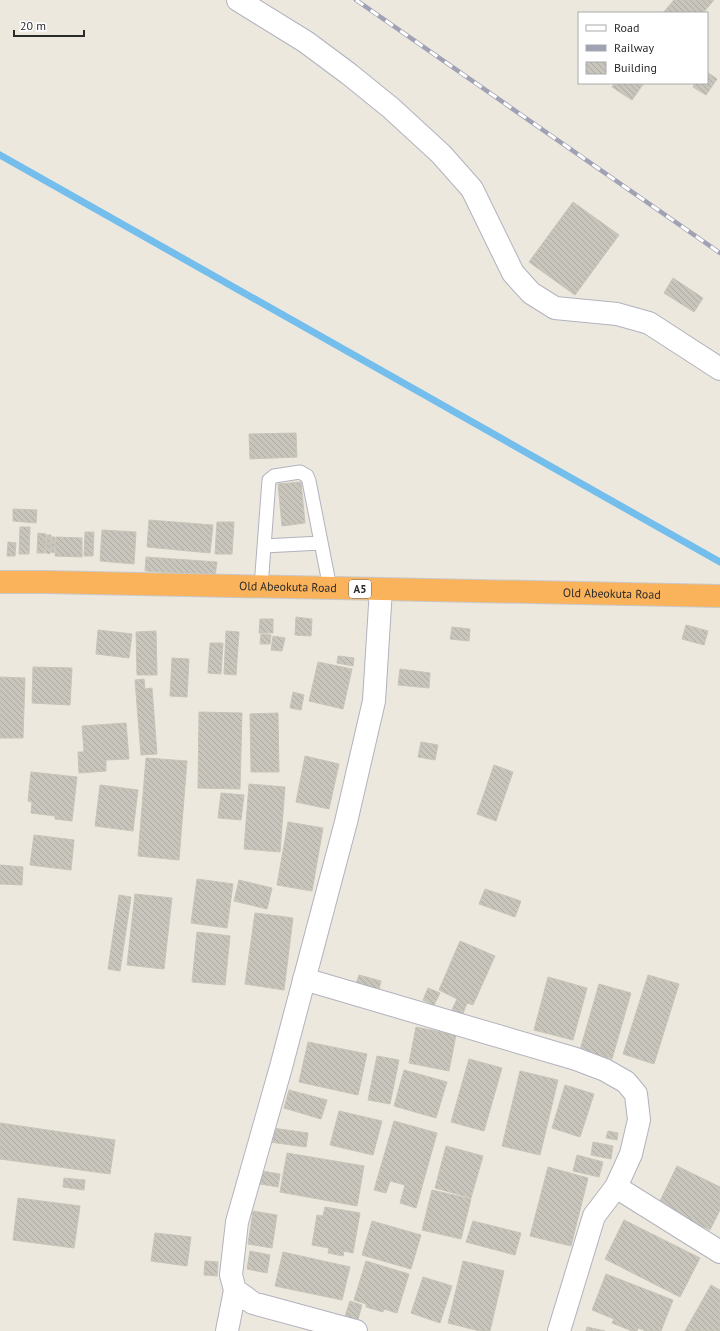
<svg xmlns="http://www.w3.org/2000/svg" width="720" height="1331" font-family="'PT Sans',sans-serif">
<defs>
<pattern id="building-back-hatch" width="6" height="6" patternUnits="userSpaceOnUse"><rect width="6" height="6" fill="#c8c5bd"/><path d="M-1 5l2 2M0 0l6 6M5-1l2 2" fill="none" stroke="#aca9a3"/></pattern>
</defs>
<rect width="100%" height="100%" fill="#ede8de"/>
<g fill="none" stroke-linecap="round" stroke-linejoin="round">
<!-- stream -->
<path stroke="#73beec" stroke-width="7" d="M0,155L720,562"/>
</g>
<!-- building -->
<path fill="url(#building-back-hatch)" stroke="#c8c4b7" d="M674,0H714L703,13H663Z
M707,72L717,79L706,95L693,87L695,83H707Z
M615,83H644L632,100L612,87Z
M573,202L619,235L575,295L529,262Z
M673,278L703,298L694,312L664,293Z
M296,433L297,457L250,459L249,434Z
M301,482L305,523L282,526L278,484Z
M13,509L37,510L36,523L13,521Z
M149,520L213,525L210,553L147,547Z
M217,522H234L232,554H215Z
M20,527H30L29,554H19Z
M102,530L136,532L134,564L100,561Z
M85,532H94L93,556H84Z
M38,533L46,534L45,553H37Z
M47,535H51L50,554L46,553Z
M52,537H55L54,553L51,552Z
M56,537L82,538V557L55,556Z
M8,542L16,543L15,556H7Z
M146,557L217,562L215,576L145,571Z
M296,617L312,619L311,636L295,635Z
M260,619H273V633H259Z
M686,625L708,631L704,645L682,639Z
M452,627L470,629L469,641L450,639Z
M98,630L132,634L129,658L96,654Z
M156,631L157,675H137L136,632Z
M226,631L239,632L236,675L224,674Z
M261,634L271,635L270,644H260Z
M273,636L285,638L282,651L271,650Z
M210,643H223L221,674L208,673Z
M338,656L354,658L353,666L337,663Z
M172,658L189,659L187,697L170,696Z
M318,662L352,669L343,709L309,701Z
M33,667L72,668L70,705L32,703Z
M400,669L430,673L429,688L398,685Z
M0,677L25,678L23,738H0Z
M144,679L145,689L152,688L157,754L141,755L135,680Z
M293,692L304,695L301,710L290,708Z
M199,712L242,713L240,789L198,788Z
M278,713L279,772H251L250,714Z
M126,723L129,759L106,760V771L79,773L78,752H84L82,726Z
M421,742L438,745L435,760L418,757Z
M305,756L339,764L329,809L296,802Z
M146,758L187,761L179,860L138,856Z
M494,765L513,772L496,821L477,814Z
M31,772L77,777L72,821L55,819V816L31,813L32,802L28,801Z
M249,784L285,787L280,852L244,849Z
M100,785L138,790L133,831L95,826Z
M221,793L244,795L241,820L218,818Z
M288,822L323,828L312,891L277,885Z
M34,835L74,840L71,870L30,865Z
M0,865L23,867L22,885L0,884Z
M197,879L233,884L227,928L191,923Z
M239,880L272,888L267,909L234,901Z
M485,889L521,901L515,917L479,904Z
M135,894L172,898L164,969L127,965Z
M119,895L131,897L120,971L108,969Z
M255,913L293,918L284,990L245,984Z
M197,932L230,936L225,985L192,982Z
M460,941L495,956L473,1005L467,1003L461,1019L450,1014L457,999L439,990Z
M359,975L381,981L378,993L355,987Z
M648,975L679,984L654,1064L623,1054Z
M548,977L587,988L573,1040L534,1030Z
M599,984L631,993L612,1059L580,1050Z
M428,988L440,993L434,1005L423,1000Z
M416,1027L456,1035L449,1071L409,1063Z
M308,1042L367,1054L358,1095L299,1082Z
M377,1056L399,1060L390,1104L368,1100Z
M469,1059L502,1068L484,1131L451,1122Z
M404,1070L447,1082L436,1118L394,1106Z
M520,1071L558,1080L540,1155L502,1146Z
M565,1085L594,1094L580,1137L552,1128Z
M289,1090L327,1100L321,1119L284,1108Z
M339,1111L382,1121L373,1155L330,1145Z
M394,1121L437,1133L416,1208L400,1203L405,1185L390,1181L386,1193L374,1190Z
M0,1123L115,1140L110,1174L0,1159Z
M272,1128L308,1133L306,1147L270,1142Z
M608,1131L618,1133L617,1140L606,1138Z
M593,1142L613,1146L611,1159L591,1155Z
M446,1146L483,1156L471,1198L435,1188Z
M287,1153L364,1166L357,1206L280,1192Z
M577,1155L603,1162L599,1177L573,1171Z
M677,1166L720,1187V1210L710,1230L658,1205Z
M548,1167L588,1178L571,1246L530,1236Z
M262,1171L280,1174L278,1187L260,1184Z
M64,1178L85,1180L84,1190L63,1187Z
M432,1190L471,1199L461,1239L422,1230Z
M18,1198L80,1206L74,1248L13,1240Z
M325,1207L360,1213L353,1253L344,1251L343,1256L328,1253L329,1248L312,1245L317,1215L323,1216Z
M253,1211L277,1215L272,1248L248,1244Z
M624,1220L700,1258L680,1297L605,1259Z
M372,1221L421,1235L411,1269L362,1255Z
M473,1221L521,1233L515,1255L466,1242Z
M155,1233L191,1237L187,1266L151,1261Z
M250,1251L270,1255L267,1273L247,1269Z
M283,1252L350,1267L342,1300L275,1286Z
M205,1261L218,1262L217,1276L204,1275Z
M366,1261L409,1274L397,1313L384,1309L383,1312L366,1307V1304L354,1300Z
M463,1261L504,1271L490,1331H480L448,1323Z
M606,1274L673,1300L661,1331H646L638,1328L637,1331H632L612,1323L614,1319L592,1310Z
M423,1277L452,1286L440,1323L411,1313Z
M711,1285L720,1290V1331H685Z
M350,1301L362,1305L357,1323L344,1319Z
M587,1327L605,1331H586Z"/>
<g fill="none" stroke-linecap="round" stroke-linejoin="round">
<defs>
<path id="lane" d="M264,546L321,543
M261,587L269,480L274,476L300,472L307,476L309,481L330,588"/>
<path id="street" d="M238,0L306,42L349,74L391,108L441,154L472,189L513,273L531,293L555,308L617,314L649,323L720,369
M304,979L576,1059L605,1070L626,1082L636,1094L639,1120L631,1154L616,1187L594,1216L559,1331
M616,1187L720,1252
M227,1331L235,1290
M356,1331L253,1303L235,1290L231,1275L237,1222L281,1067L346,822L374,701L381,589"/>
<g id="highway">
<path id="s1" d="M0,582H45L720,596"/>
</g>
</defs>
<!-- lane casing -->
<use href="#lane" stroke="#b1b2be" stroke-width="15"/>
<!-- street casing -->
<use href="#street" stroke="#b1b2be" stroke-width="24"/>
<!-- highway casing -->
<use href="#highway" stroke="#c8c8c8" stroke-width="24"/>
<!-- lane -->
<use href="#lane" stroke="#fff" stroke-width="13"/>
<!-- street -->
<use href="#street" stroke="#fff" stroke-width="22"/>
<!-- highway -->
<use href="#highway" stroke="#fab25b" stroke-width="22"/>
<defs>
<path id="rail" d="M356,0L720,253"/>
</defs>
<!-- rail casing -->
<use href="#rail" stroke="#a0a1b5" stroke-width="4.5"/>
<!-- rail -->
<use href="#rail" stroke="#fff" stroke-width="3" stroke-dasharray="9" stroke-linecap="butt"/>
</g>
<g text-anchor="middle" stroke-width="3.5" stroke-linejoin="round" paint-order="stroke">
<!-- shield labels -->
<rect fill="#fff" stroke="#6b6b6b" stroke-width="1" x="349" y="580" width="22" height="18" rx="3"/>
<g font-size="11" font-weight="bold" fill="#2b2b2b">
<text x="360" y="593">A5</text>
</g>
<!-- street labels -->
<g font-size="12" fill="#2b2b2b" stroke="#fff">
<text dy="4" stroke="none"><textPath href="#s1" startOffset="288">Old Abeokuta Road</textPath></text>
<text dy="4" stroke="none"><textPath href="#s1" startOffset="612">Old Abeokuta Road</textPath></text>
</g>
</g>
<!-- legend -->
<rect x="578" y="12" width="130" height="72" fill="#ffffff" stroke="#aaaaaa"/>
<rect x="586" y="25" width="20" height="6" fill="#ffffff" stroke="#aaaaaa"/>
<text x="614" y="32" font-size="12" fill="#2b2b2b">Road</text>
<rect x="586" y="45" width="20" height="6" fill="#a0a1b5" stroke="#aaaaaa"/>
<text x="614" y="52" font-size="12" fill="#2b2b2b">Railway</text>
<rect x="586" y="62" width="20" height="12" fill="url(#building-back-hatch)" stroke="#aaaaaa"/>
<text x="614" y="72" font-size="12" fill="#2b2b2b">Building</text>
<!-- scale -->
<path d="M14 30v6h70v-6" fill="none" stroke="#2b2b2b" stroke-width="2"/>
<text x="20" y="30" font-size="12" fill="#2b2b2b" stroke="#ffffff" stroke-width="3" paint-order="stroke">20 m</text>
</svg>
